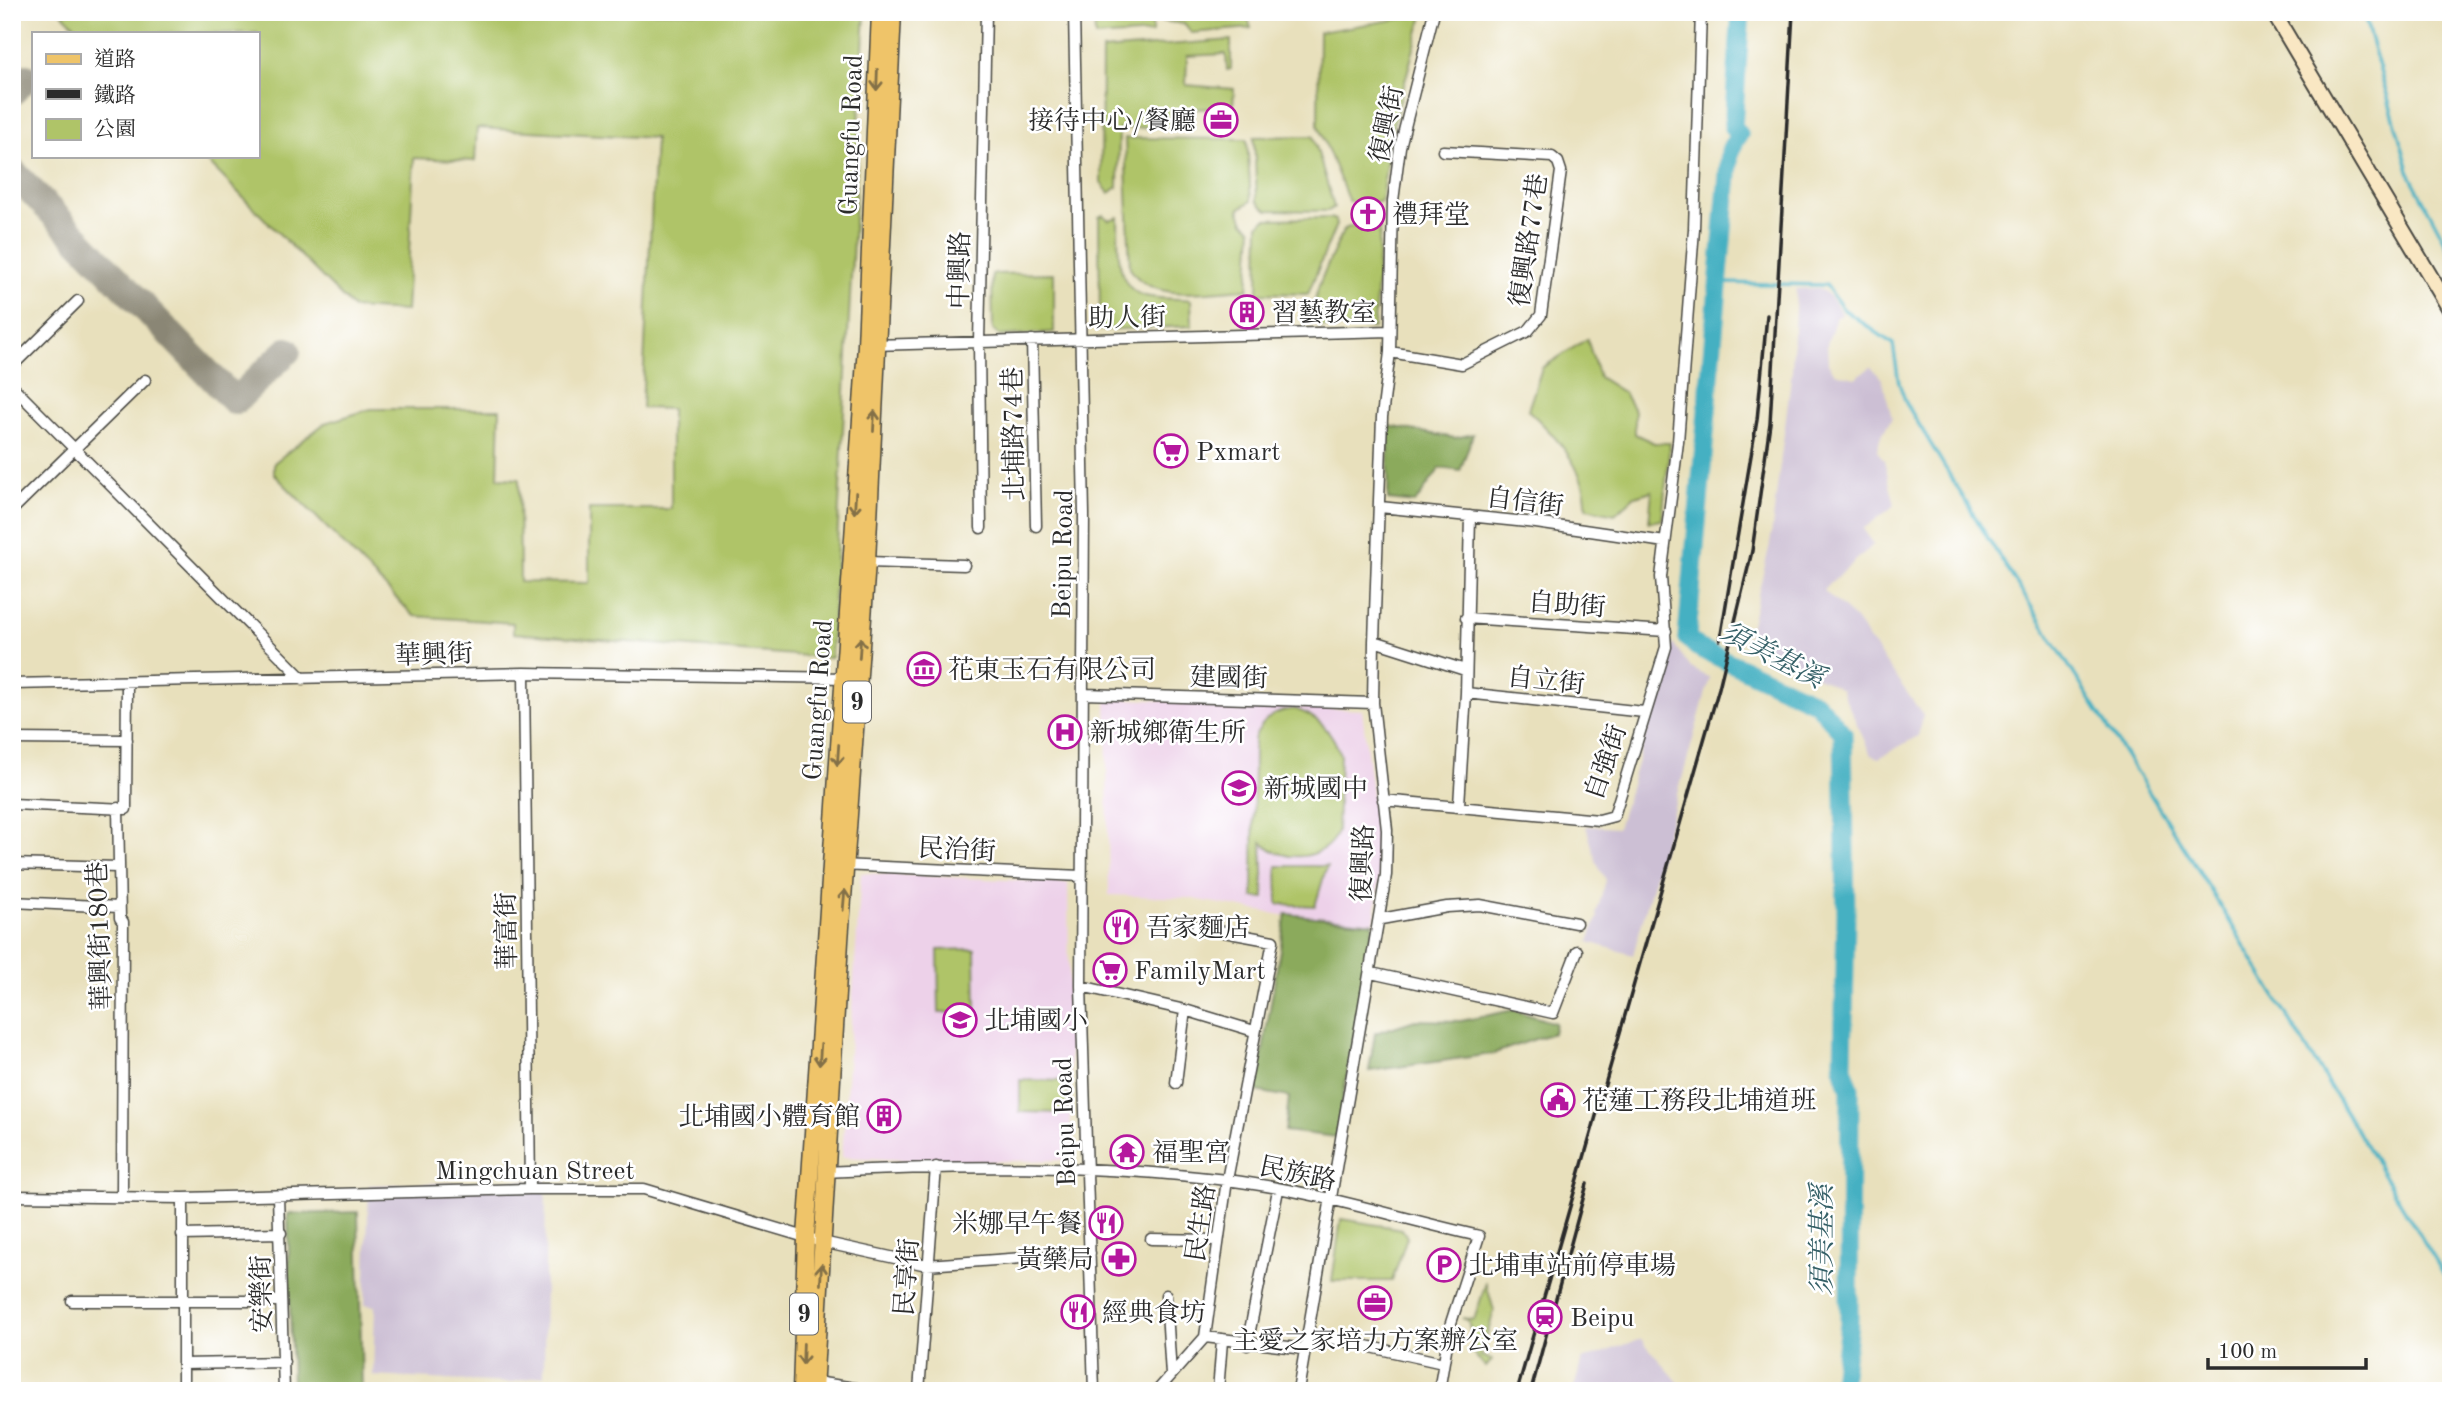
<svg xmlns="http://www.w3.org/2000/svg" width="2463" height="1403" font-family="'Old Standard TT','Noto Serif TC',serif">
<rect width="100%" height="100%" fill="#fff"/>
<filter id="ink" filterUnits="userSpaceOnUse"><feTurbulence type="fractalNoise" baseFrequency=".0143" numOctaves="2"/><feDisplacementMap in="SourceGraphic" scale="14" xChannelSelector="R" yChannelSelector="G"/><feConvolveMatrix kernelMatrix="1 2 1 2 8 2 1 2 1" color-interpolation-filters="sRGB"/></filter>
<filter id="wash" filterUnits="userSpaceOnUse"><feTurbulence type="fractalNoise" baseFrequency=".00686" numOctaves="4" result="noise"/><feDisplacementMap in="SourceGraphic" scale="28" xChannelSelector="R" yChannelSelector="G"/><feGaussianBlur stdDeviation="1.57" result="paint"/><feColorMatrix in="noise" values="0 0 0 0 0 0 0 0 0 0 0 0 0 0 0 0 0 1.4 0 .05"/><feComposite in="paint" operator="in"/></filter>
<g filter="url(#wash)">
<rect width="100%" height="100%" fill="#e8e0bc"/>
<!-- built -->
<path fill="#edd1e9" d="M1106,698L1362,710L1381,866L1374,923L1282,915L1188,898L1109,895Z
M861,873L1068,883L1071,1160L955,1162L842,1157Z"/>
<!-- industrial -->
<path fill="#ccbfd4" d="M1819,288L1831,297L1842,314L1836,317L1827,344L1828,363L1835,373L1855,378L1871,367L1882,379L1892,418L1880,438L1877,451L1884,460L1895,505L1863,529L1874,544L1823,590L1853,617L1923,715L1918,736L1879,758L1871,755L1841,689L1747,641L1770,544L1792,370L1796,289Z
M1673,643L1691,668L1710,678L1633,955L1589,942L1598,916L1596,915L1606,880L1597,864L1586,826L1618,828Z
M546,1180L544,1375L509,1383L373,1376L375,1306L365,1305L369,1185Z
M1641,1339L1686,1391H1573L1582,1360Z"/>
<!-- green -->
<path fill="#afc468" stroke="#6d784a" stroke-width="2" d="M61,12H865L831,658L513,633V623L414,616L274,474V463L325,423L371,409H500L498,478L519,479L520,582L589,583V509H671V409L642,408L655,138L477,128L475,161L414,158L406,311L353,308L202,156H257V33H82Z
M1094,12H1152V33L1095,37Z
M1160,12H1246L1251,28L1191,33L1185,24L1161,21Z
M1423,15L1390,137L1381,202H1349L1318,125L1319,32Z
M1231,40V69L1227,70L1226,54L1187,56L1186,85L1234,89L1233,108L1190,109L1188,125L1119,129L1118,187L1109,193L1101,183L1102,50Z
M1313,136L1334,207L1328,211L1267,210L1257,201L1254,137Z
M1125,138L1247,139L1251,201L1239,209L1244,222L1252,229L1248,289C1212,290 1151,305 1130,268Z
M1103,215L1109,220L1118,217C1119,241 1113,285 1142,295C1156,300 1176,298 1191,300L1192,326L1100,330L1099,217Z
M1330,218L1335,220L1336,225L1308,294L1258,293L1259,225L1265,219Z
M1353,226L1380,227L1374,328L1321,327L1314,321C1310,292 1333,256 1344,229Z
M1054,273V332L1000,336L993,330L992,274Z
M1587,339L1599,377L1624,393L1635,412V434L1654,443H1670L1662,520L1649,522L1652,491L1635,496L1615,514L1586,508C1588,470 1554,434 1528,410L1542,368Z
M1295,709C1317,716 1334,732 1340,755L1337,832C1325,862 1281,863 1262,842L1264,898L1253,897L1254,739C1261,720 1276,710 1295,709Z
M1277,866H1327L1315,906L1278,904Z
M975,949L976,1012L939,1013L938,950Z
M1020,1080L1068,1081L1067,1113L1020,1112Z
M1341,1219L1402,1229L1407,1237L1392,1281H1332Z
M1486,1283L1494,1311L1481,1356L1492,1360L1486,1367L1475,1356L1468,1320L1462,1318L1474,1320Z"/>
<!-- forest -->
<path fill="#8baa5c" stroke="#5b6a44" stroke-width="2" d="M1389,426L1455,438L1473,434L1460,471L1440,468L1415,503L1388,500Z
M1286,914L1374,923L1336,1137L1285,1131L1289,1097L1256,1091Z
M1513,1010L1555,1023L1553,1033L1492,1054L1369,1071L1375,1033L1415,1020L1461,1021Z
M358,1212L362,1391H292L288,1214Z"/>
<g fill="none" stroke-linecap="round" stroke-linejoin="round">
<!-- stream -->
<path stroke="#44b0c2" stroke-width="3.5" d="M2363,12L2411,177L2451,253
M1719,283L1826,285L1843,309L1893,344L1899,383L1906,403L1989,540L2199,871L2451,1286"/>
<!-- river -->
<path stroke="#44b0c2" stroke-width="19" d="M1741,12L1733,128L1739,134L1730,151L1687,637L1697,647L1816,703L1843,733L1846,913L1843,1067L1850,1089L1849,1323L1841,1391"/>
<!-- taxiway -->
<path stroke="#8a8674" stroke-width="28" d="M12,92L26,78
M12,171L235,401L287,351"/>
</g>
</g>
<g filter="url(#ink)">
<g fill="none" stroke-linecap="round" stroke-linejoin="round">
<defs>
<path id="street" d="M1074,12L1084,514L1081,986L1094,1391
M1032,340L1036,526
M873,345L1390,331
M1390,352L1462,364L1528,331L1541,315L1561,171L1558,162L1552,157L1443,151
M12,366L78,301
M12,386L303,679
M1380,507L1536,523L1665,542
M12,510L145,380
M1470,516L1466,693L1644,712
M981,528L979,342L986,12
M867,562L964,565
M1466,618L1666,631
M1374,641L1465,670
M524,673L530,1189
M12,684L524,673L847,678
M1084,694L1373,703
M12,739L127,740
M1383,800L1599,820L1614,816L1666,647L1661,577L1678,442L1694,229L1701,12
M12,804L126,809L127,684
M1459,805L1466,693
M118,808L120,918L123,922L122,1195
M12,864L117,867
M841,865L1081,876
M12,902L119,907
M1381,919L1447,907L1480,905L1576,923
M1371,973L1553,1013L1577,951
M1081,986L1185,1010L1254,1031
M1176,1083L1185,1010
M824,1172C958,1165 1092,1164 1226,1180C1311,1190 1395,1217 1479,1236L1450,1326L1439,1391
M12,1196L183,1198L530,1189H644L822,1242L927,1265L1090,1253
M278,1196L284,1391
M183,1198V1391
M182,1235L281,1233
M1151,1239L1217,1240
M1166,1295L1171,1375
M72,1301H281
M1308,1333L1443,1363
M1205,1337L1305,1349
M1247,1345L1278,1190
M183,1364L284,1362
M809,1381L874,1391
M919,1391L936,1167
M1157,1391L1205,1337L1227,1180L1273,941L1197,927
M1218,1391L1222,1341
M1298,1391L1386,875L1387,830L1373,703L1374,641L1382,417L1390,352L1393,201L1400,147L1434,12"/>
<path id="secondary" d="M2273,12L2451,311"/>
<path id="primary" d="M801,1391L806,1237L866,345L880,12
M814,1391L840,941L867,562L893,12"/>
</defs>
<!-- street casing -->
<use href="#street" stroke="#474641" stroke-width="13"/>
<!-- secondary casing -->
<use href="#secondary" stroke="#474641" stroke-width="18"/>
<!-- primary casing -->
<use href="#primary" stroke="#474641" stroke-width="19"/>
<!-- street -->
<use href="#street" stroke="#fff" stroke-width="10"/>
<!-- secondary -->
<use href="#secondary" stroke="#f9e7c3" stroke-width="14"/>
<!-- primary -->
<use href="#primary" stroke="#efc469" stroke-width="16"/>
<!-- rail -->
<path stroke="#2b2b2b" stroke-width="3.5" d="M1720,640L1757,420L1767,315
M1517,1391L1719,688L1752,551L1770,423L1793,12
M1531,1391L1587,1184"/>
</g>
<!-- one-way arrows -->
<defs><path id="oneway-shaft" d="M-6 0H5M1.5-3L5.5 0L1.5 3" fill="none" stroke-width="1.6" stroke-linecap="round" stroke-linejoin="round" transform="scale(1.75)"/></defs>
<g stroke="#837047">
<use href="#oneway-shaft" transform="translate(877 80) rotate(92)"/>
<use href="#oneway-shaft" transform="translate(874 421) rotate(-87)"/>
<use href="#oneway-shaft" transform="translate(855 503) rotate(94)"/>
<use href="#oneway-shaft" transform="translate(860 648) rotate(-86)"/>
<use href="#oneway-shaft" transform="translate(838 755) rotate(94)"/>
<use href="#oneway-shaft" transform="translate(844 900) rotate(-85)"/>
<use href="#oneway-shaft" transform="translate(820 1055) rotate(94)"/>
<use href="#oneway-shaft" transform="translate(821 1274) rotate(-87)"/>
<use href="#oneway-shaft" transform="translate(803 1354) rotate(92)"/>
</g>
</g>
<!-- icons -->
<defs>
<symbol id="office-ring" viewBox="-11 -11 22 22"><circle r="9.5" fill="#fff" stroke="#b5179e" stroke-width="1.5"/><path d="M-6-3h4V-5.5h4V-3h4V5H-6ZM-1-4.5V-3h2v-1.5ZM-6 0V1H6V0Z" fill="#b5179e"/></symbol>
<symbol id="church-ring" viewBox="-11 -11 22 22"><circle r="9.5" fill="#fff" stroke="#b5179e" stroke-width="1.5"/><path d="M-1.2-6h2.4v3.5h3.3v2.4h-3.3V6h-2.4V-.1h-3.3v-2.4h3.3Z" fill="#b5179e"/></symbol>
<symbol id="building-ring" viewBox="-11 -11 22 22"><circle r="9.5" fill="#fff" stroke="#b5179e" stroke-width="1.5"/><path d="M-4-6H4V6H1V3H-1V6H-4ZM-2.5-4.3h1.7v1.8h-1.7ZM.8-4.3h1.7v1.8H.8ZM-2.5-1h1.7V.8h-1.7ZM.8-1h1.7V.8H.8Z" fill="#b5179e"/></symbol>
<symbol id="supermarket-ring" viewBox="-11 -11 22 22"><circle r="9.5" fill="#fff" stroke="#b5179e" stroke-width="1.5"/><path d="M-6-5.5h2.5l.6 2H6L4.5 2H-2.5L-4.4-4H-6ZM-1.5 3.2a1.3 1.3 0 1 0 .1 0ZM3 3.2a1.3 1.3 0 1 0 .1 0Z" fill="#b5179e"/></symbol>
<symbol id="museum-ring" viewBox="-11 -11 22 22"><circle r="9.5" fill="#fff" stroke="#b5179e" stroke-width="1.5"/><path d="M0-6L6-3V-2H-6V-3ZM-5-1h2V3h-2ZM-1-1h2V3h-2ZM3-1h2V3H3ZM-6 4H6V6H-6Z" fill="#b5179e"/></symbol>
<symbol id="hospital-ring" viewBox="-11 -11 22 22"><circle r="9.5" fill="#fff" stroke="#b5179e" stroke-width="1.5"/><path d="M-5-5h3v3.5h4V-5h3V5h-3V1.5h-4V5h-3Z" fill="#b5179e"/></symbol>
<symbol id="school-ring" viewBox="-11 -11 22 22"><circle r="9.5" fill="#fff" stroke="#b5179e" stroke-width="1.5"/><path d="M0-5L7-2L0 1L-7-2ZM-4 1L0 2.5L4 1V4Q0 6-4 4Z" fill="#b5179e"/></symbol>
<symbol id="restaurant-ring" viewBox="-11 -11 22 22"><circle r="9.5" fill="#fff" stroke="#b5179e" stroke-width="1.5"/><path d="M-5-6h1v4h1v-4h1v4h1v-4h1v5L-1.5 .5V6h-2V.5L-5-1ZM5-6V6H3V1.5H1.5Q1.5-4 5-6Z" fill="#b5179e"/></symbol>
<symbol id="civic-ring" viewBox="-11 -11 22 22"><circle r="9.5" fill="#fff" stroke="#b5179e" stroke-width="1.5"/><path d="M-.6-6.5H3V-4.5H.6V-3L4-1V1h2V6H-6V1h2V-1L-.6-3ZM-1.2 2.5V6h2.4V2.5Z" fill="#b5179e"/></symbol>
<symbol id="temple-ring" viewBox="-11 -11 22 22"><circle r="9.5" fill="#fff" stroke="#b5179e" stroke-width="1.5"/><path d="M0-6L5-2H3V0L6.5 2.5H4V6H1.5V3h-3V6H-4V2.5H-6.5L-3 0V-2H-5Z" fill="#b5179e"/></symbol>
<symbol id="pharmacy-ring" viewBox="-11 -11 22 22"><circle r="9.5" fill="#fff" stroke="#b5179e" stroke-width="1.5"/><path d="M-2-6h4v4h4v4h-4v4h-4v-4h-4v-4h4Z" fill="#b5179e"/></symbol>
<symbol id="parking-ring" viewBox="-11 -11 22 22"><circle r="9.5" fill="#fff" stroke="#b5179e" stroke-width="1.5"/><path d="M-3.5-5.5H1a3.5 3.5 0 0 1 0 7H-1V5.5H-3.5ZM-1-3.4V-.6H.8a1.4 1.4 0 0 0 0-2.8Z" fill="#b5179e"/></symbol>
<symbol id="station-ring" viewBox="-11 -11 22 22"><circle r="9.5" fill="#fff" stroke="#b5179e" stroke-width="1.5"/><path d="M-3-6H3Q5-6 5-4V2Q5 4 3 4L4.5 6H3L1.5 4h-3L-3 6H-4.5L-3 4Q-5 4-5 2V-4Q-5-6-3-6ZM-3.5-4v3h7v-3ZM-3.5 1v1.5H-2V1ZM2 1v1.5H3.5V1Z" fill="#b5179e"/></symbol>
</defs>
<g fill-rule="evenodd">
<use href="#office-ring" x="1202" y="101" width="38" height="38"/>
<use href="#church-ring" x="1349" y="195" width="38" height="38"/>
<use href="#building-ring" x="1228" y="293" width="38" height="38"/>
<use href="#supermarket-ring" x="1152" y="432" width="38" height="38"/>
<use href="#museum-ring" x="905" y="650" width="38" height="38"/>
<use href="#hospital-ring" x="1046" y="713" width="38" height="38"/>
<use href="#school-ring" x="1220" y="769" width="38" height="38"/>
<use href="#restaurant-ring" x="1102" y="908" width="38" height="38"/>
<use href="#supermarket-ring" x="1091" y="951" width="38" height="38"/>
<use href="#school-ring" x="941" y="1001" width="38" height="38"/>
<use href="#civic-ring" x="1539" y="1081" width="38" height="38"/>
<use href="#building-ring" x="865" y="1097" width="38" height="38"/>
<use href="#temple-ring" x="1108" y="1133" width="38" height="38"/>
<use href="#restaurant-ring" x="1087" y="1204" width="38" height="38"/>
<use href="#pharmacy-ring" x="1100" y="1240" width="38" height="38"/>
<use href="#parking-ring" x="1425" y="1246" width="38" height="38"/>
<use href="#office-ring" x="1356" y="1284" width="38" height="38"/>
<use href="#restaurant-ring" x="1059" y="1293" width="38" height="38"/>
<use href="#station-ring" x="1526" y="1298" width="38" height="38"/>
</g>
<g text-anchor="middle" stroke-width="5" stroke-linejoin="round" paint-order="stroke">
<!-- shield labels -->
<g fill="#fff" stroke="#6b6b6b" stroke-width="2">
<rect x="843" y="681.5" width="28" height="41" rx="5"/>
<rect x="790" y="1293.5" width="28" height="41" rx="5"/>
</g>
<g font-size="24" font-weight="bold" fill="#2b2b2b">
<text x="857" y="710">9</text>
<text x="804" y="1322">9</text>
</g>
<!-- poi labels -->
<g font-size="26" fill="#2b2b2b" stroke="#fff" text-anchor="start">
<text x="1196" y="129" text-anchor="end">接待中心/餐廳</text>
<text x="1392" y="223">禮拜堂</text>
<text x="1272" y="321">習藝教室</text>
<text x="1196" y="460">Pxmart</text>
<text x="948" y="678">花東玉石有限公司</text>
<text x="1090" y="741">新城鄉衛生所</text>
<text x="1264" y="797">新城國中</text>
<text x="1146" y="936">吾家麵店</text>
<text x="1134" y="979">FamilyMart</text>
<text x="984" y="1029">北埔國小</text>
<text x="1582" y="1109">花蓮工務段北埔道班</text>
<text x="860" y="1125" text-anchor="end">北埔國小體育館</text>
<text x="1152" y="1161">福聖宮</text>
<text x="1082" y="1232" text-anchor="end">米娜早午餐</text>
<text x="1094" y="1268" text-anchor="end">黃藥局</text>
<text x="1468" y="1274">北埔車站前停車場</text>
<text x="1102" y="1321">經典食坊</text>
<text x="1570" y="1326">Beipu</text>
<text x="1375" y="1349" text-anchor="middle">主愛之家培力方案辦公室</text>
</g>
<!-- street labels -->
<g font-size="26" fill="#2b2b2b" stroke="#fff">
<text transform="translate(1386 124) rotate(-78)" y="9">復興街</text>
<text transform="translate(850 135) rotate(-88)" y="9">Guangfu Road</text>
<text transform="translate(1528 240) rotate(-82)" y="9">復興路77巷</text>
<text transform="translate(959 270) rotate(-89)" y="9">中興路</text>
<text transform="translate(1127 317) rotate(-1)" y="9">助人街</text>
<text transform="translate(1013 434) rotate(-91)" y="9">北埔路74巷</text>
<text transform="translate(1525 501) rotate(7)" y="9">自信街</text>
<text transform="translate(1062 554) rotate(-89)" y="9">Beipu Road</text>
<text transform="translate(1567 604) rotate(4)" y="9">自助街</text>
<text transform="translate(434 654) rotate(-2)" y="9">華興街</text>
<text transform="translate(1229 677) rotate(1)" y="9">建國街</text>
<text transform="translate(1546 680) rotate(6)" y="9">自立街</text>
<text transform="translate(817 700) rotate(-86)" y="9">Guangfu Road</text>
<text transform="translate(1605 762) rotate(-71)" y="9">自強街</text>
<text transform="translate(957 849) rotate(3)" y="9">民治街</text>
<text transform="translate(1362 863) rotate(-88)" y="9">復興路</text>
<text transform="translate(506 931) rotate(-91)" y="9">華富街</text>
<text transform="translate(99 936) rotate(-92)" y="9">華興街180巷</text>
<text transform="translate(1064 1122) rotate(-92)" y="9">Beipu Road</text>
<text x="535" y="1179">Mingchuan Street</text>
<text transform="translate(1298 1173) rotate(12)" y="9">民族路</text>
<text transform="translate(1200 1223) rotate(-82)" y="9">民生路</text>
<text transform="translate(906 1277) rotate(-86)" y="9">民享街</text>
<text transform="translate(261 1294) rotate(-91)" y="9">安樂街</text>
</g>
<!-- water labels -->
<g font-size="28" font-style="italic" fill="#356067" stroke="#fff">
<text transform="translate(1773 654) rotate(27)" y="10">須美基溪</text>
<text transform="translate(1821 1240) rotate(-90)" y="10">須美基溪</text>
</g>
</g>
<!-- margin -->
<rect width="2463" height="1403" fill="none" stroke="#fff" stroke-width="42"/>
<!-- legend -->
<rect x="32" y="32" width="228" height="126" fill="#ffffff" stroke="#aaaaaa" stroke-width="2"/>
<rect x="46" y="54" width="35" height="10" fill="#efc469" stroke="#aaaaaa" stroke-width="2"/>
<text x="94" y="66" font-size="21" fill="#2b2b2b">道路</text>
<rect x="46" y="89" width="35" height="10" fill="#2b2b2b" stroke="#aaaaaa" stroke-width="2"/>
<text x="94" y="102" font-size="21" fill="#2b2b2b">鐵路</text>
<rect x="46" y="119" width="35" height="21" fill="#afc468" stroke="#aaaaaa" stroke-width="2"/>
<text x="94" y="136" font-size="21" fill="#2b2b2b">公園</text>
<!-- scale -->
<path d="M2208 1358v10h158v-10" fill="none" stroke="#2b2b2b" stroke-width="3.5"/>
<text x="2218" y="1358" font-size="21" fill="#2b2b2b" stroke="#ffffff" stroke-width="5" paint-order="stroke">100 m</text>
</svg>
